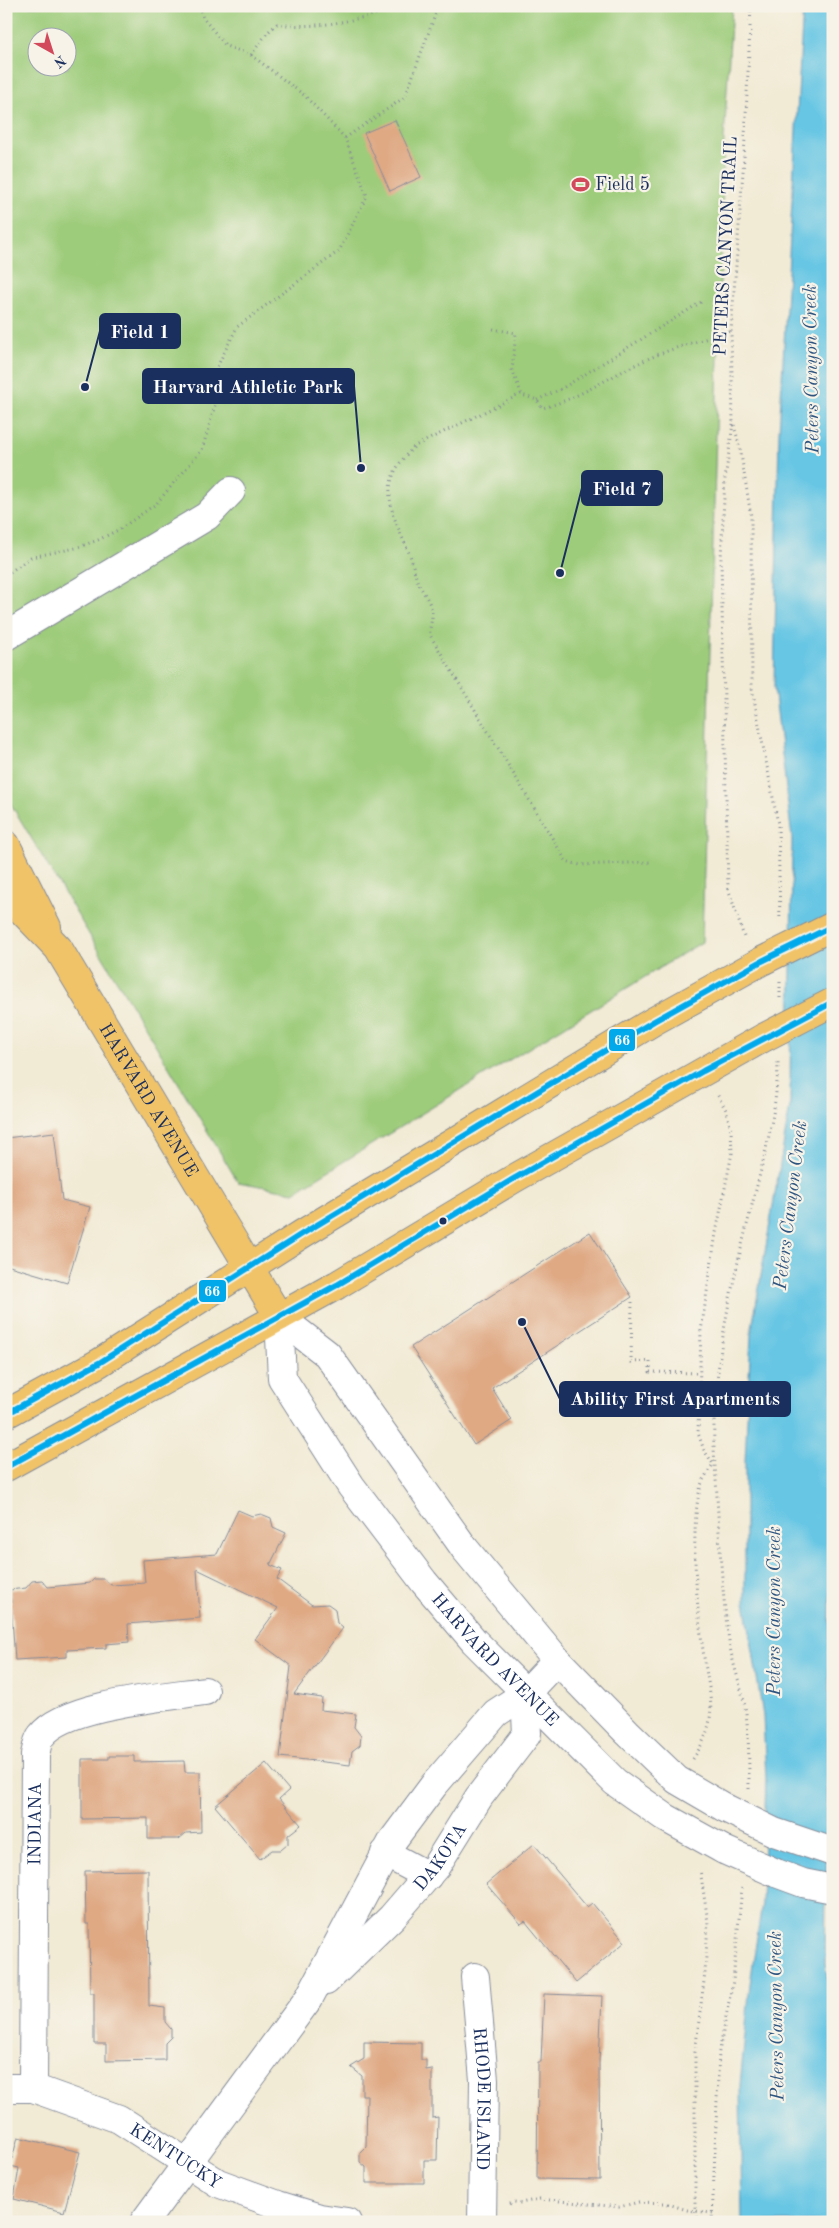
<svg xmlns="http://www.w3.org/2000/svg" width="839" height="2228" font-family="'Old Standard TT',serif">
<rect width="100%" height="100%" fill="#f7f3e8"/>
<filter id="ink" filterUnits="userSpaceOnUse"><feTurbulence type="fractalNoise" baseFrequency=".02" numOctaves="2"/><feDisplacementMap in="SourceGraphic" scale="10" xChannelSelector="R" yChannelSelector="G"/><feConvolveMatrix kernelMatrix="1 2 1 2 8 2 1 2 1" color-interpolation-filters="sRGB"/></filter>
<filter id="wash" filterUnits="userSpaceOnUse"><feTurbulence type="fractalNoise" baseFrequency=".0096" numOctaves="4" result="noise"/><feDisplacementMap in="SourceGraphic" scale="20" xChannelSelector="R" yChannelSelector="G"/><feGaussianBlur stdDeviation="1.12" result="paint"/><feColorMatrix in="noise" values="0 0 0 0 0 0 0 0 0 0 0 0 0 0 0 0 0 1.4 0 .05"/><feComposite in="paint" operator="in"/></filter>
<g filter="url(#wash)">
<rect width="100%" height="100%" fill="#f1ead4"/>
<!-- green -->
<path fill="#9dcc7a" stroke="#5c7e6c" fill-rule="evenodd" d="M6,6H732L724,140L702,942L294,1192L238,1182L6,796ZM38,38H68V68H38Z"/>
<!-- water -->
<path fill="#66c6e4" stroke="#407aa1" d="M803,6H833V1406L825,1964L833,2013V2222H742L740,2085L750,1984L762,1903L766,1779L763,1716L745,1601V1462L751,1334L790,1106L792,838L774,687L779,433Z"/>
<g id="blocks">
<!-- building -->
<path fill="#dfa984" d="M395,120L421,177L390,191L364,133Z
M54,1132L62,1200L90,1207L67,1283L6,1265V1138Z
M590,1232L632,1297L492,1388L512,1420L474,1445L411,1347Z
M238,1510L252,1516L261,1514L271,1518L273,1527L286,1533L270,1565L282,1570L277,1579L312,1605L328,1604L335,1609L337,1623L343,1628L294,1694L322,1698L321,1710L356,1714L354,1727L361,1736L360,1745L352,1751L350,1765L280,1757L291,1666L255,1639L278,1608L197,1569L200,1618L128,1624L129,1642L106,1644V1648L67,1650V1657L15,1660L10,1590L26,1588L32,1581L42,1580L48,1587L90,1583L94,1579H104L111,1585L145,1583L143,1560L217,1554Z
M109,1756H134V1762L184,1761L185,1772H200L201,1832L186,1833L179,1839H148V1818L82,1819V1759H109Z
M266,1763L289,1790L279,1799L301,1825L288,1835V1844L281,1850H272L260,1859L215,1806Z
M534,1844L587,1907L592,1903L625,1942L576,1983L525,1921L521,1924L486,1884Z
M148,1870L149,2006L165,2008V2022L171,2029V2037L165,2043V2060L106,2061V2044H94V1993H90L89,1924H86L85,1871Z
M544,1994L602,1996L599,2062L600,2180L537,2179L538,2062H541Z
M364,2042L421,2043V2060H426V2070L432,2069V2118L438,2117L437,2160H424V2183H366V2167L360,2162V2152L366,2146L367,2095H362V2076L351,2067L364,2059Z
M18,2137L80,2152L64,2212L14,2199L19,2168L10,2166Z"/>
</g>
</g>
<g filter="url(#ink)">
<use href="#blocks" fill-opacity="0" stroke="#868c99" stroke-width="1"/>
<g fill="none" stroke-linecap="round" stroke-linejoin="round">
<defs>
<g id="minor">
<path d="M6,636L207,516L231,491"/>
<path id="s1" d="M279,1317L282,1378L351,1486L424,1582L474,1641L615,1782L666,1818L724,1850"/>
<path d="M279,1317L327,1354L465,1549L557,1660L627,1732L677,1780L725,1808"/>
<path d="M385,1853L428,1876"/>
<path d="M776,1873L803,1883L833,1889"/>
<path id="s2" d="M475,1977L484,2080L482,2222"/>
<path id="s3" d="M326,1981L392,1917L436,1866L479,1797L527,1734L525,1694"/>
<path id="s4" d="M6,2088H33L119,2119L218,2183L278,2205L320,2218L347,2222"/>
<path id="s5" d="M33,2088L35,1754C37,1749 37,1740 41,1736C65,1704 165,1697 205,1691"/>
<path d="M144,2222L309,1998L393,1840L434,1785L496,1713L525,1694L557,1660"/>
</g>
<g id="major">
<path d="M6,845L47,927"/>
<path id="s6" d="M6,894L58,948L279,1317"/>
<path d="M6,1414L99,1363L302,1234L654,1021L762,961"/>
<path d="M6,1467L337,1285L515,1178L763,1038"/>
</g>
</defs>
<!-- minor casing -->
<use href="#minor" stroke="#868c99" stroke-width="30"/>
<!-- major casing -->
<use href="#major" stroke="#868c99" stroke-width="30"/>
<!-- path -->
<path stroke="#868c99" stroke-width="3" stroke-dasharray="1 4" stroke-linecap="butt" d="M751,6L744,158L731,332L733,421L740,448L751,516L752,688L778,824L780,921
M251,55L267,33L277,24C324,30 361,18 406,6
M345,138L405,97L438,7
M493,329L516,333L512,370L522,395L537,400L542,408C576,400 607,378 639,363C668,349 700,340 731,332
M521,394L415,446C374,484 391,511 410,555C413,563 414,572 417,580C421,590 431,602 432,612C433,619 429,627 430,635L566,861L580,865L652,862
M537,400L561,389L703,301
M733,424L725,479L721,559L728,888L745,940
M6,575L31,557L76,548L98,540L120,529L156,504L202,450L216,402L217,367L237,327L339,251L367,196L345,138L304,95L251,55L226,46L203,18L199,6
M780,998V982
M632,1302L631,1362L650,1361V1372L700,1373
M693,1759C721,1717 709,1696 703,1650C697,1609 688,1517 703,1480C706,1475 710,1469 713,1464L704,1450L698,1433L701,1331L716,1233L732,1153L731,1130L726,1110L717,1094
M749,1789C749,1764 749,1738 746,1713C743,1691 734,1669 730,1647C722,1597 720,1547 717,1497C716,1473 713,1450 714,1425C716,1357 731,1287 748,1221C761,1168 777,1117 778,1062
M510,2204L514,2202L521,2203L540,2199L619,2207L639,2202L665,2203L687,2210L713,2213
M699,2222L695,2211V2052L705,1973L708,1922L700,1869
M712,2222L719,2052L733,1981L742,1887"/>
<!-- minor -->
<use href="#minor" stroke="#fff" stroke-width="28"/>
<!-- major -->
<use href="#major" stroke="#f0c369" stroke-width="28"/>
<defs>
<path id="minor-bridge" d="M725,1808L774,1832L833,1852
M724,1850L776,1873"/>
<path id="major-bridge" d="M762,961L833,926
M763,1038L833,1002"/>
</defs>
<!-- minor-bridge casing -->
<use href="#minor-bridge" stroke="#868c99" stroke-width="30" stroke-linecap="butt"/>
<!-- major-bridge casing -->
<use href="#major-bridge" stroke="#868c99" stroke-width="30" stroke-linecap="butt"/>
<!-- minor-bridge -->
<use href="#minor-bridge" stroke="#fff" stroke-width="28"/>
<!-- major-bridge -->
<use href="#major-bridge" stroke="#f0c369" stroke-width="28"/>
<defs>
<path id="bus-1" d="M6,1414L99,1363L302,1234L654,1021L762,961L833,926
M6,1467L337,1285L515,1178L703,1071L833,1002"/>
</defs>
<!-- bus-1 casing -->
<use href="#bus-1" stroke="#f7f3e8" stroke-width="10"/>
<!-- bus-1 -->
<use href="#bus-1" stroke="#01a9eb" stroke-width="6"/>
</g>
</g>
<!-- icons -->
<defs>
<symbol id="stadium-bare" viewBox="-9 -9 18 18"><path d="M0-5a6.5 5 0 1 0 0 10a6.5 5 0 1 0 0-10ZM-3.5-1.8h7v3.6h-7Z" fill="#d1495b" stroke="#f7f3e8" stroke-width="2.5" paint-order="stroke"/></symbol>
</defs>
<g fill-rule="evenodd">
<use href="#stadium-bare" x="568" y="172" width="25" height="25"/>
</g>
<!-- markers -->
<circle fill="#1b2f5e" stroke="#f7f3e8" stroke-width="2" cx="443" cy="1221" r="4.5"/>
<g text-anchor="middle" stroke-width="4.5" stroke-linejoin="round" paint-order="stroke">
<!-- poi labels -->
<g font-size="18" fill="#1b2f5e" stroke="#f7f3e8" text-anchor="start">
<text x="595" y="190">Field 5</text>
</g>
<!-- street labels -->
<g font-size="18" fill="#1b2f5e" stroke="#f7f3e8">
<text transform="translate(725 246) rotate(-87)" y="6">PETERS CANYON TRAIL</text>
<text dy="6" stroke="none"><textPath href="#s6" startOffset="252">HARVARD AVENUE</textPath></text>
<text dy="6" stroke="none"><textPath href="#s1" startOffset="415">HARVARD AVENUE</textPath></text>
<text dy="6" stroke="none"><textPath href="#s5" startOffset="264">INDIANA</textPath></text>
<text dy="6" stroke="none"><textPath href="#s3" startOffset="169">DAKOTA</textPath></text>
<text dy="6" stroke="none"><textPath href="#s2" startOffset="122">RHODE ISLAND</textPath></text>
<text dy="6" stroke="none"><textPath href="#s4" startOffset="186">KENTUCKY</textPath></text>
</g>
<!-- water labels -->
<g font-size="19" font-style="italic" fill="#2e5580" stroke="#f7f3e8">
<text transform="translate(810 369) rotate(-91)" y="7">Peters Canyon Creek</text>
<text transform="translate(789 1205) rotate(-83)" y="7">Peters Canyon Creek</text>
<text transform="translate(773 1611) rotate(-90)" y="7">Peters Canyon Creek</text>
<text transform="translate(775 2016) rotate(-91)" y="7">Peters Canyon Creek</text>
</g>
</g>
<!-- callouts -->
<path fill="none" stroke="#1b2f5e" stroke-width="2" d="M85 387L100 331M361 468L354 386M560 573L582 488M522 1322L560 1399"/>
<g fill="#1b2f5e" stroke="#f7f3e8" stroke-width="2">
<circle cx="85" cy="387" r="5"/>
<circle cx="361" cy="468" r="5"/>
<circle cx="560" cy="573" r="5"/>
<circle cx="522" cy="1322" r="5"/>
</g>
<g fill="#1b2f5e" stroke="#1b2f5e" stroke-width="2">
<rect x="100" y="314" width="80" height="34" rx="5"/>
<rect x="143" y="369" width="211" height="34" rx="5"/>
<rect x="582" y="471" width="80" height="34" rx="5"/>
<rect x="560" y="1382" width="230" height="34" rx="5"/>
</g>
<g font-size="19" text-anchor="middle" font-weight="bold" fill="#fff">
<text x="140" y="338">Field 1</text>
<text x="248" y="393">Harvard Athletic Park</text>
<text x="622" y="495">Field 7</text>
<text x="675" y="1405">Ability First Apartments</text>
</g>
<g stroke="#f7f3e8" stroke-width="2">
<rect x="608" y="1028" width="28" height="24" rx="5" fill="#01a9eb"/>
<rect x="198" y="1279" width="29" height="24" rx="5" fill="#01a9eb"/>
</g>
<g font-size="14" text-anchor="middle" font-weight="bold" fill="#fff">
<text x="622" y="1045">66</text>
<text x="212" y="1296">66</text>
</g>
<!-- margin -->
<rect width="839" height="2228" fill="none" stroke="#f7f3e8" stroke-width="25"/>
<!-- north arrow -->
<g transform="translate(52 52) rotate(141)"><circle r="24" fill="#f7f3e8" stroke="#9fa5b1"/>
<path d="M0-4L9 19L0 12L-9 19Z" fill="#d1495b"/>
<text y="-8" font-size="14" font-weight="bold" text-anchor="middle" fill="#1b2f5e">N</text>
</g>
</svg>
